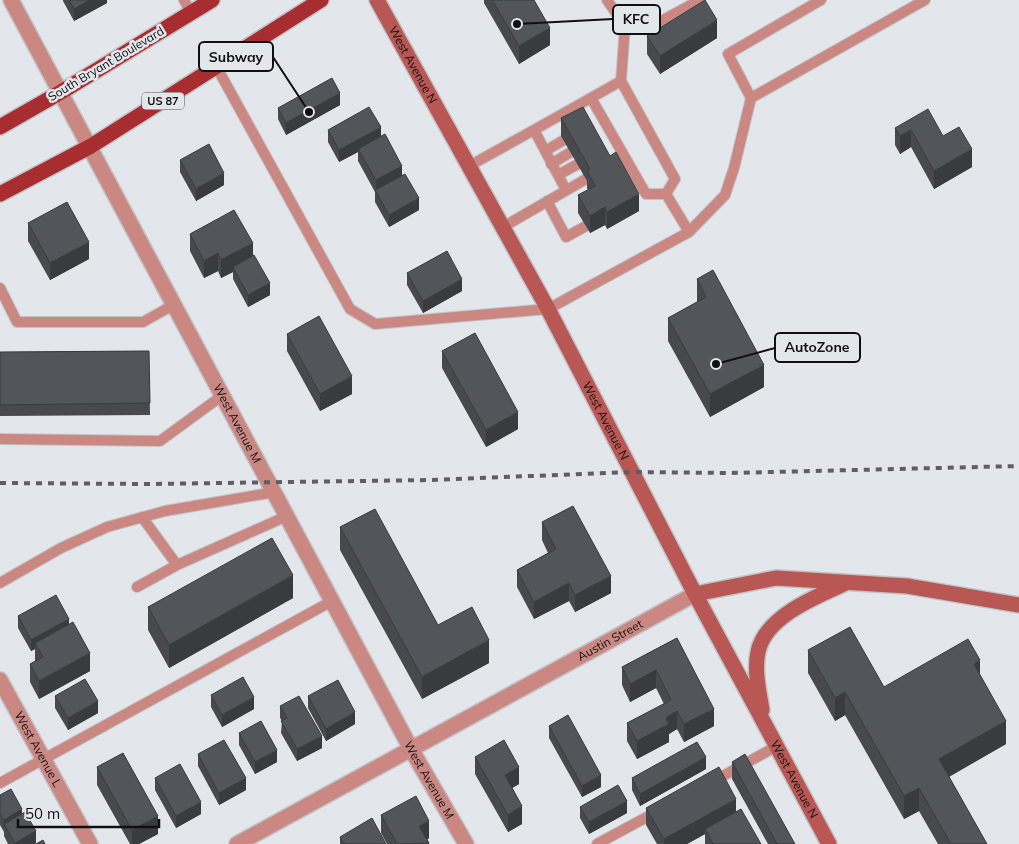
<svg xmlns="http://www.w3.org/2000/svg" width="1019" height="844" font-family="Mulish,sans-serif">
<rect width="100%" height="100%" fill="#e3e6eb"/>
<g fill="none" stroke-linecap="round" stroke-linejoin="round">
<defs>
<path id="lane" d="M184,0L191,13
M607,0L625,26L621,81
M625,26H652L700,0
M216,66L350,309L375,324L548,309L689,232L725,195L734,168L751,98L925,0
M591,98L646,194H666
M751,98L728,54L821,0
M545,151L564,140
M551,164L571,152
M469,166L534,130
M558,175L578,164
M566,190L534,130L621,81L675,179L666,194L689,232
M547,201L566,237L586,226
M503,227L586,179
M0,288L17,322H143L175,304
M0,439L160,441L223,395
M142,517L177,565
M0,583L61,548L107,527L165,511L275,492
M137,587L177,565L287,516
M712,782L777,746
M0,783L332,601
M597,844L658,811"/>
<g id="street">
<path id="s1" d="M11,0L411,749L466,844"/>
<path id="s2" d="M0,680L90,844"/>
<path id="s3" d="M237,844L695,594"/>
</g>
<g id="secondary">
<path id="s4" d="M377,0L548,309L695,594L829,844"/>
<path d="M695,594L776,578L907,586L1019,605"/>
<path d="M762,710C759,691 754,671 758,652C765,617 815,597 844,584"/>
</g>
<path id="primary" d="M0,127L61,92L212,0
M0,194L91,146L321,0"/>
</defs>
<!-- lane casing -->
<use href="#lane" stroke="#c1c4c8" stroke-width="12"/>
<!-- street casing -->
<use href="#street" stroke="#c1c4c8" stroke-width="18"/>
<!-- secondary casing -->
<use href="#secondary" stroke="#c1c4c8" stroke-width="18"/>
<!-- primary casing -->
<use href="#primary" stroke="#c1c4c8" stroke-width="18"/>
<!-- lane -->
<use href="#lane" stroke="#cb8883" stroke-width="10"/>
<!-- street -->
<use href="#street" stroke="#cb8883" stroke-width="15"/>
<!-- secondary -->
<use href="#secondary" stroke="#b85753" stroke-width="15"/>
<!-- primary -->
<use href="#primary" stroke="#a72d30" stroke-width="15"/>
<!-- rail -->
<path stroke="#5d5f62" stroke-width="4" stroke-dasharray="6 6" stroke-linecap="butt" d="M0,483L150,484L429,480L633,472L731,473L1019,466"/>
</g>
<!-- wall -->
<path fill="#47494d" d="M63,0H107V3L74,21L63,1Z
M484,0H534L550,45L519,64L484,3Z
M647,36L717,38L660,74L647,54Z
M340,105L286,135L278,119V108Z
M561,118L639,211L607,229L605,225L590,233L578,213V195L588,190L587,188V181L561,136Z
M895,128L943,136L972,167L934,189L911,147L900,154L895,145Z
M328,130L381,136L402,176L419,210L389,227L375,202V192L358,161V152L339,162L328,142Z
M180,160L224,185L196,201L180,172Z
M28,223L89,259L50,280L28,241Z
M190,234L253,256L270,295L248,307L233,279V272L221,278L218,271L204,278L190,251Z
M407,273L462,291L423,313L407,285Z
M697,279L764,387L710,417L668,341V318L697,302Z
M287,334L352,394L320,411L287,351Z
M149,351L150,415L0,416V352Z
M442,351L518,429L486,447L442,368Z
M542,522L611,593L575,612L569,601L534,619L517,587V570L548,553L542,540Z
M340,527L438,625L489,663L422,699L340,550Z
M293,598L169,668L148,630V607Z
M18,616L69,624L90,671L39,699L30,682V664L35,661V649L31,651L18,628Z
M677,638L714,726L684,742L677,729L669,734V742L637,759L627,741V723L664,704L656,688L630,702L622,685V667Z
M808,650L884,687L980,676L1006,744L949,777L987,844H938L919,811L904,819L845,715L835,721L808,673Z
M211,695L254,709L222,727L211,707Z
M55,696L98,713L68,730L55,708Z
M308,696L355,724L326,741L308,708Z
M280,706L322,748L297,761L281,733L282,721L280,718Z
M549,726L601,787L582,797L549,738Z
M239,733L277,762L255,774L239,745Z
M198,754L246,790L219,805L198,766Z
M475,757L519,784L512,788L522,824L508,832L475,774Z
M732,762L795,844H768L732,779Z
M97,767L158,834L139,844H130L97,785Z
M706,769L640,806L632,790V778Z
M155,778L201,814L176,828L155,790Z
M0,795L22,813L36,843L35,844H8L4,836V832L0,825Z
M580,807L627,813L589,834L580,818Z
M646,808L736,811L761,844H705V834L687,844H657L646,825Z
M381,815L429,838L427,840L429,844H387L381,833Z
M340,837L386,844H340Z"/>
<!-- shaded-wall -->
<path fill="#393c3e" d="M90,0H107V3L74,21V9Z
M717,20V38L660,74V56Z
M550,28V45L519,64V46Z
M340,93V105L286,135V123Z
M381,127V139L358,149V152L339,162V150Z
M911,130V147L900,154V136Z
M972,149V167L934,189V171Z
M402,166V178L376,191V180Z
M224,173V185L196,201V189Z
M639,194V211L607,229V212Z
M419,198V210L389,227V215Z
M605,207V225L590,233V216Z
M89,242V259L50,280V263Z
M253,243V261L233,267V272L221,278V260Z
M218,253V271L204,278V261Z
M462,279V291L423,313V301Z
M270,283V295L248,307V295Z
M764,365V387L710,417V394Z
M352,376V394L320,411V394Z
M518,412V429L486,447V430Z
M293,575V598L169,668V645Z
M611,576V593L575,612V595Z
M569,583V601L534,619V602Z
M69,619V631L35,643V649L31,651V640Z
M489,640V663L422,699V677Z
M90,653V671L39,699V681Z
M980,660V683L974,664Z
M656,670V688L630,702V684Z
M845,692V715L835,721V698Z
M254,697V709L222,727V715Z
M98,701V713L68,730V718Z
M714,709V726L684,742V724Z
M677,711V729L669,734V742L637,759V741L666,718Z
M355,712V724L326,741V729Z
M1006,721V744L939,782V759Z
M322,736V748L297,761V749Z
M277,750V762L255,774V762Z
M706,757V769L640,806V794Z
M519,767V784L505,792V775Z
M601,775V787L582,797V786Z
M246,778V790L219,805V793Z
M919,788V811L904,819V796Z
M736,799V817L705,829V834L687,844H664V839Z
M627,801V813L589,834V822Z
M201,802V814L176,828V816Z
M522,806V824L508,832V815Z
M22,809V821L4,824V832V820Z
M158,816V834L139,844H132V830Z
M429,821V838L419,844V826Z
M36,831V843L35,844H15V843Z"/>
<!-- building -->
<path fill="#525559" stroke="#393c3e" d="M69,0H90L74,9Z
M492,0H534L550,28L519,46Z
M705,0L717,20L660,56L647,36Z
M332,78L340,93L286,123L278,108Z
M369,107L381,127L339,150L328,130Z
M583,107L610,156L616,152L639,194L607,212L605,207L590,216L578,195L595,186L587,171L590,169L561,118Z
M928,109L943,136L959,127L972,149L934,171L911,130L900,136L895,128Z
M385,134L402,166L376,180L358,149Z
M209,144L224,173L196,189L180,160Z
M405,174L419,198L389,215L375,190Z
M67,202L89,242L50,263L28,223Z
M234,210L253,243L221,260L218,253L204,261L190,234Z
M447,251L462,279L423,301L407,273Z
M254,255L270,283L248,295L233,267Z
M713,270L764,365L710,394L668,318L706,297L697,279Z
M319,316L352,376L320,394L287,334Z
M475,333L518,412L486,430L442,351Z
M149,351L150,403L0,405V352Z
M573,506L611,576L575,595L569,583L534,602L517,570L556,549L542,522Z
M375,509L438,625L472,607L489,640L422,677L340,527Z
M272,538L293,575L169,645L148,607Z
M56,595L69,619L31,640L18,616Z
M73,622L90,653L39,681L30,664L43,657L35,643Z
M850,627L884,687L968,639L980,660L974,664L1006,721L939,759L987,844H951L919,788L904,796L845,692L835,698L808,650Z
M677,638L714,709L684,724L677,711L666,718L669,724L637,741L627,723L671,700L656,670L630,684L622,667Z
M243,677L254,697L222,715L211,695Z
M85,679L98,701L68,718L55,696Z
M338,680L355,712L326,729L308,696Z
M299,696L322,736L297,749L281,721L287,718L280,706Z
M568,715L601,775L582,786L549,726Z
M261,721L277,750L255,762L239,733Z
M224,740L246,778L219,793L198,754Z
M504,740L519,767L505,775L522,806L508,815L475,757Z
M697,742L706,757L640,794L632,778Z
M123,753L158,816L132,830L97,767Z
M745,754L795,844H777L732,762Z
M180,764L201,802L176,816L155,778Z
M719,767L736,799L664,839L646,808Z
M618,785L627,801L589,822L580,807Z
M11,789L22,809L4,820L0,814V795Z
M416,796L429,821L419,826L429,843L397,844L381,815Z
M741,809L761,844H713L705,829Z
M25,812L36,831L15,843L4,824Z
M372,818L386,844H344L340,837Z
M43,840L45,844H36Z"/>
<g text-anchor="middle" stroke-width="5" stroke-linejoin="round" paint-order="stroke">
<!-- shield labels -->
<rect fill="#e3e6eb" stroke="#4f5053" stroke-width="1" x="142" y="92.5" width="42" height="17" rx="4"/>
<g font-size="11" font-weight="bold" fill="#0f1012">
<text x="163" y="105">US 87</text>
</g>
<!-- street labels -->
<g font-size="12" fill="#0f1012" stroke="#e3e6eb">
<text transform="translate(106 64) rotate(-31)" y="4">South Bryant Boulevard</text>
<text dy="4" stroke="none"><textPath href="#s4" startOffset="74">West Avenue N</textPath></text>
<text dy="4" stroke="none"><textPath href="#s4" startOffset="479">West Avenue N</textPath></text>
<text dy="4" stroke="none"><textPath href="#s1" startOffset="480">West Avenue M</textPath></text>
<text dy="4" stroke="none"><textPath href="#s3" startOffset="425">Austin Street</textPath></text>
<text dy="4" stroke="none"><textPath href="#s2" startOffset="79">West Avenue L</textPath></text>
<text dy="4" stroke="none"><textPath href="#s1" startOffset="885">West Avenue M</textPath></text>
<text dy="4" stroke="none"><textPath href="#s4" startOffset="884">West Avenue N</textPath></text>
</g>
</g>
<!-- callouts -->
<path fill="none" stroke="#0f1012" stroke-width="2" d="M517 24L613 19M309 112L273 57M716 364L775 348"/>
<g fill="#0f1012" stroke="#e3e6eb" stroke-width="2">
<circle cx="517" cy="24" r="5"/>
<circle cx="309" cy="112" r="5"/>
<circle cx="716" cy="364" r="5"/>
</g>
<g fill="#e3e6eb" stroke="#0f1012" stroke-width="2">
<rect x="613" y="5" width="47" height="29" rx="5"/>
<rect x="199" y="42" width="74" height="29" rx="5"/>
<rect x="775" y="333" width="85" height="29" rx="5"/>
</g>
<g font-size="14" text-anchor="middle" font-weight="bold" fill="#0f1012">
<text x="636" y="24">KFC</text>
<text x="236" y="62">Subway</text>
<text x="817" y="352">AutoZone</text>
</g>
<!-- scale -->
<path d="M18 819v8h141v-8" fill="none" stroke="#0f1012" stroke-width="2.5"/>
<text x="25" y="819" font-size="15" fill="#0f1012" stroke="#e3e6eb" stroke-width="4" paint-order="stroke">50 m</text>
</svg>
